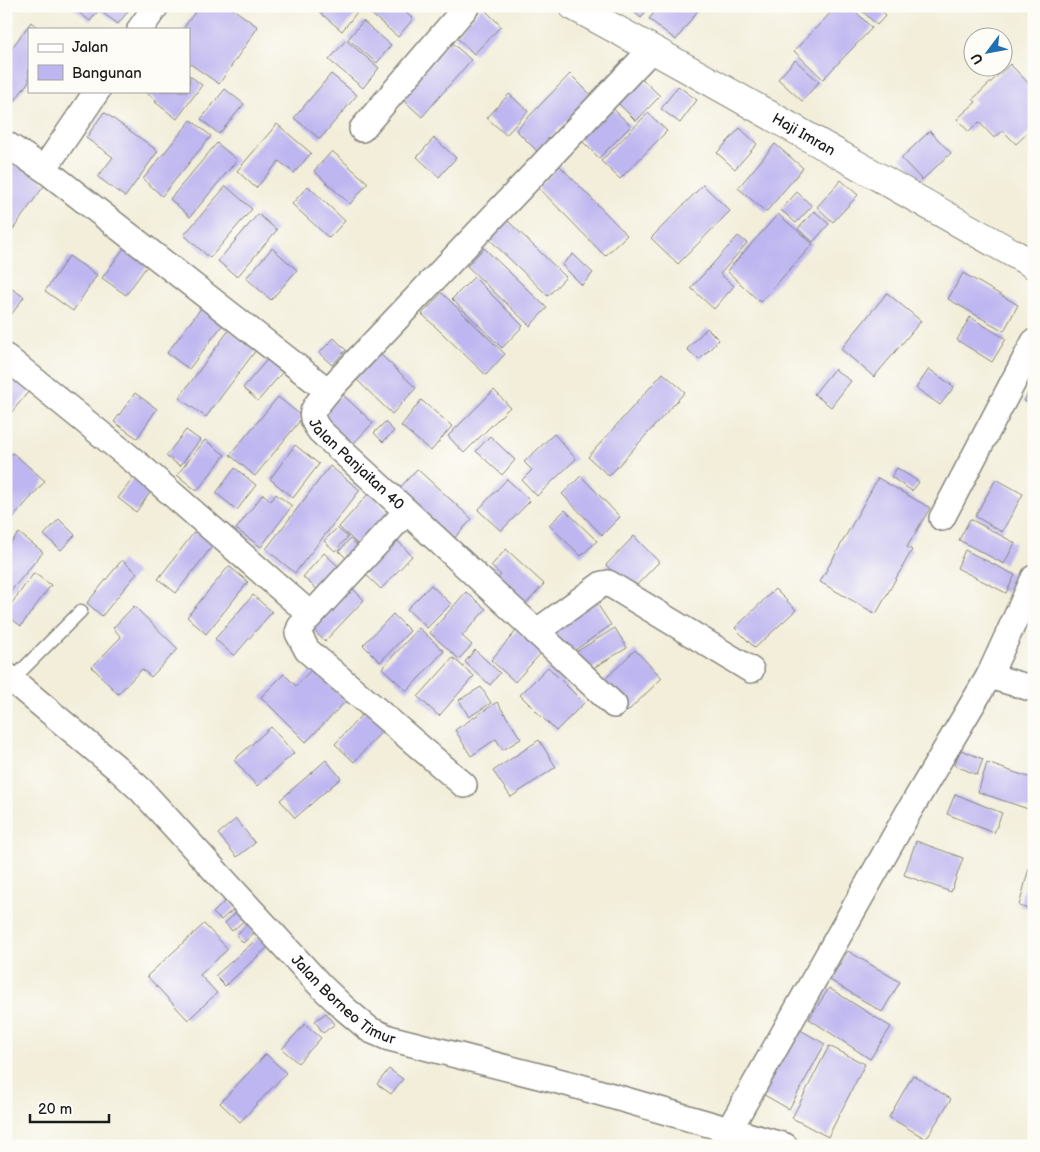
<svg xmlns="http://www.w3.org/2000/svg" width="1040" height="1152" font-family="'Balsamiq Sans',sans-serif">
<rect width="100%" height="100%" fill="#fdfcf7"/>
<filter id="ink" filterUnits="userSpaceOnUse"><feTurbulence type="fractalNoise" baseFrequency=".02" numOctaves="2"/><feDisplacementMap in="SourceGraphic" scale="10" xChannelSelector="R" yChannelSelector="G"/><feConvolveMatrix kernelMatrix="1 2 1 2 8 2 1 2 1" color-interpolation-filters="sRGB"/></filter>
<filter id="wash" filterUnits="userSpaceOnUse"><feTurbulence type="fractalNoise" baseFrequency=".0096" numOctaves="4" result="noise"/><feDisplacementMap in="SourceGraphic" scale="20" xChannelSelector="R" yChannelSelector="G"/><feGaussianBlur stdDeviation="1.12" result="paint"/><feColorMatrix in="noise" values="0 0 0 0 0 0 0 0 0 0 0 0 0 0 0 0 0 1.4 0 .05"/><feComposite in="paint" operator="in"/></filter>
<g filter="url(#wash)">
<rect width="100%" height="100%" fill="#f2eeda"/>
<g id="blocks">
<!-- building -->
<path fill="#beb6f0" d="M75,6H132L118,24L99,10L90,21L73,8Z
M199,6H229L258,27L219,84L189,63V29H183Z
M312,6H362L342,31Z
M372,6H398L413,19L398,37L368,11Z
M627,6H650L641,18Z
M659,6H701L676,40L649,19Z
M837,6H850L872,28L823,79L794,51Z
M857,6H876L886,15L877,25Z
M482,7L501,26L474,54L455,36Z
M363,21L391,45L377,63L348,39Z
M31,22L39,29H29V81L11,106L6,103V56Z
M346,40L379,68L363,88L329,60Z
M449,40L471,60L422,117L400,97Z
M795,60L819,82L802,101L778,79Z
M1010,64L1034,89V127L1016,144L1003,131L994,138L979,122L969,132L957,119L976,102L973,99Z
M636,73L660,96L636,121L612,97Z
M331,74L357,95L320,139L294,118Z
M570,74L591,95L537,151L516,130Z
M189,75L202,85L177,119L155,102L157,101L144,91H189Z
M678,86L697,100L680,123L661,109Z
M225,89L244,104L219,134L201,119Z
M509,94L528,111L506,135L487,118Z
M609,105L631,126L599,158L578,137Z
M104,112L158,151L125,197L98,177L113,157L86,138Z
M648,113L667,131L620,179L601,161Z
M191,120L211,136L162,196L143,179Z
M277,124L311,153L294,173L279,161L256,188L237,171Z
M740,128L757,144L735,169L717,153Z
M930,131L951,153L922,180L901,158Z
M434,138L456,158L439,177L417,157Z
M217,143L237,160L190,217L170,199Z
M775,144L803,168L766,212L738,188Z
M332,151L368,183L350,204L314,171Z
M16,162L46,183L6,239V175Z
M560,166L627,235L605,256L538,187Z
M841,180L858,195L833,222L817,207Z
M703,185L730,211L678,264L651,238Z
M226,186L252,209L210,258L184,235Z
M308,186L345,221L329,238L292,204Z
M797,192L812,206L796,223L781,210Z
M814,211L829,224L813,242L798,229Z
M258,214L277,230L237,277L218,261Z
M778,214L813,244L760,302L727,271Z
M507,220L566,277L548,296L489,239Z
M738,236L747,243L720,274L734,286L714,309L691,288Z
M129,241L152,259L126,295L102,278Z
M272,248L297,270L271,300L246,278Z
M484,248L547,308L530,326L467,266Z
M573,254L593,273L582,285L562,265Z
M69,256L97,275L73,311L45,291Z
M963,273L1018,305L1004,331L948,299Z
M474,277L523,326L502,348L452,299Z
M6,285L24,297L6,322Z
M442,293L505,354L486,375L422,314Z
M887,293L921,321L874,377L841,349Z
M202,307L224,323L189,369L167,353Z
M970,317L1006,339L992,362L957,340Z
M707,328L719,340L699,360L687,349Z
M229,330L256,350L206,417L179,398Z
M334,338L346,350L332,365L319,353Z
M377,351L416,388L392,414L354,377Z
M271,355L286,368L258,401L243,388Z
M834,369L851,381L831,407L814,394Z
M929,369L954,387L940,405L916,388Z
M6,372L29,391L6,419Z
M663,373L685,392L609,476L588,457Z
M1034,382V406L1024,401Z
M494,390L510,407L464,453L448,436Z
M135,393L157,409L137,438L114,422Z
M342,394L373,423L349,448L318,420Z
M278,397L303,417L255,476L230,455Z
M421,400L452,426L431,451L401,426Z
M385,422L394,431L383,442L374,433Z
M186,430L200,440L180,466L166,456Z
M554,434L576,459L537,496L522,480L532,470L524,462Z
M490,436L515,460L502,475L476,451Z
M205,440L225,455L197,491L177,475Z
M295,445L319,464L293,498L270,479Z
M13,453L45,481L6,526V461Z
M330,466L360,490L295,573L266,549Z
M235,468L256,485L237,510L216,493Z
M897,468L919,482L912,491L891,477Z
M417,469L472,519L450,543L395,493Z
M581,476L620,517L602,535L562,494Z
M134,477L152,490L136,512L118,498Z
M878,478L930,508L907,547L912,550L876,614L820,582Z
M507,479L530,501L501,531L478,510Z
M996,479L1023,494L1002,532L975,516Z
M369,493L391,514L361,547L339,527Z
M263,494L271,501L276,494L292,506L261,547L236,529Z
M565,510L597,541L581,556L549,525Z
M59,519L75,535L61,550L44,535Z
M970,519L1015,543L1004,564L959,540Z
M337,528L348,537L335,551L324,541Z
M196,530L214,544L176,593L158,579Z
M19,533L43,552L6,597V548Z
M634,536L659,562L631,591L606,565Z
M395,538L412,556L381,589L363,572Z
M350,539L359,547L348,560L339,551Z
M506,549L544,584L524,606L496,580L501,575L491,566Z
M965,550L1015,575L1006,593L957,568Z
M324,553L340,568L319,591L303,577Z
M122,560L137,573L102,616L87,603Z
M229,566L248,582L206,634L187,617Z
M34,573L51,585L21,626L6,615V611Z
M347,583L364,600L325,641L307,625Z
M431,585L451,604L427,628L407,609Z
M775,589L796,610L755,648L735,628Z
M466,592L486,609L462,636L472,645L459,659L430,633Z
M253,595L272,612L234,656L215,639Z
M594,599L611,625L571,653L547,631Z
M134,606L178,649L151,677L142,669L118,694L92,667L121,637L113,628Z
M393,614L410,631L380,662L363,645Z
M419,628L444,651L407,691L382,668Z
M615,628L627,648L588,671L576,652Z
M517,630L542,652L515,682L491,660Z
M475,650L500,673L490,685L465,662Z
M635,650L662,678L627,712L600,684Z
M453,658L474,676L439,716L418,697Z
M548,667L584,703L556,731L520,695Z
M313,668L346,701L306,742L261,697L284,674L296,686Z
M481,687L491,703L469,717L459,700Z
M497,702L521,739L503,750L496,739L471,756L455,730Z
M366,710L385,728L354,762L335,744Z
M271,727L294,753L257,786L234,760Z
M539,740L556,767L511,797L493,771Z
M961,750L983,759L977,775L954,765Z
M326,760L341,778L295,818L280,800Z
M987,763L1034,779V811L978,792Z
M955,794L1002,813L994,833L947,814Z
M236,819L255,843L237,857L218,834Z
M916,841L963,858L951,892L904,875Z
M1029,868L1034,870V910L1019,906Z
M227,899L235,908L221,920L213,913Z
M239,910L246,919L232,931L225,923Z
M204,924L228,949L200,975L217,993L188,1020L147,976Z
M248,924L255,932L243,943L236,935Z
M259,937L268,947L225,986L215,976Z
M848,951L900,982L882,1012L830,980Z
M829,988L891,1027L870,1059L809,1019Z
M326,1013L335,1024L323,1033L315,1021Z
M305,1024L321,1038L298,1063L282,1049Z
M795,1027L825,1044L789,1109L759,1092Z
M829,1046L865,1064L828,1137L792,1118Z
M266,1054L286,1073L240,1122L220,1103Z
M389,1069L403,1079L391,1094L377,1084Z
M913,1075L951,1099L926,1139L889,1117Z"/>
</g>
</g>
<g filter="url(#ink)">
<use href="#blocks" fill-opacity="0" stroke="#87857b" stroke-width="1"/>
<g fill="none" stroke-linecap="round" stroke-linejoin="round">
<defs>
<path id="service" d="M12,680L81,611"/>
<g id="minor">
<path d="M140,29L156,6"/>
<path d="M362,129L467,6"/>
<path id="s1" d="M6,144L44,169L328,391C315,408 305,412 320,431L524,620L614,705"/>
<path d="M44,169L97,91"/>
<path d="M6,357L139,465L311,615"/>
<path d="M328,391L652,49"/>
<path d="M406,512L300,627L298,633L307,650L464,785"/>
<path d="M942,518L1034,342"/>
<path d="M536,632L602,584L608,583L751,670"/>
<path id="s2" d="M6,675L117,768L141,790L319,984L345,1009L370,1030L389,1038L570,1084L785,1146"/>
<path d="M989,676L1034,689"/>
<path d="M729,1130L908,813L989,676L1034,578"/>
</g>
<g id="tertiary">
<path id="s3" d="M573,6C728,89 880,179 1034,265"/>
</g>
</defs>
<!-- service casing -->
<use href="#service" stroke="#87857b" stroke-width="15"/>
<!-- minor casing -->
<use href="#minor" stroke="#87857b" stroke-width="28"/>
<!-- tertiary casing -->
<use href="#tertiary" stroke="#87857b" stroke-width="30"/>
<!-- service -->
<use href="#service" stroke="#fff" stroke-width="12"/>
<!-- minor -->
<use href="#minor" stroke="#fff" stroke-width="25"/>
<!-- tertiary -->
<use href="#tertiary" stroke="#fff" stroke-width="28"/>
</g>
</g>
<g text-anchor="middle" stroke-width="4.5" stroke-linejoin="round" paint-order="stroke">
<!-- street labels -->
<g font-size="15" fill="#1c1c1c" stroke="#fdfcf7">
<text dy="5" stroke="none"><textPath href="#s3" startOffset="264">Haji Imran</textPath></text>
<text dy="5" stroke="none"><textPath href="#s1" startOffset="502">Jalan Panjaitan 40</textPath></text>
<text dy="5" stroke="none"><textPath href="#s2" startOffset="470">Jalan Borneo Timur</textPath></text>
</g>
</g>
<!-- margin -->
<rect width="1040" height="1152" fill="none" stroke="#fdfcf7" stroke-width="25"/>
<!-- legend -->
<rect x="28" y="28" width="162" height="65" fill="#fdfcf7" stroke="#a3a29f"/>
<rect x="38" y="44" width="25" height="8" fill="#ffffff" stroke="#a3a29f"/>
<text x="72" y="52" font-size="15" fill="#1c1c1c">Jalan</text>
<rect x="38" y="65" width="25" height="15" fill="#beb6f0" stroke="#a3a29f"/>
<text x="72" y="78" font-size="15" fill="#1c1c1c">Bangunan</text>
<!-- north arrow -->
<g transform="translate(988 52) rotate(238)"><circle r="24" fill="#fdfcf7" stroke="#a3a29f"/>
<path d="M0-4L9 19L0 12L-9 19Z" fill="#1f6fb2"/>
<text y="-8" font-size="14" font-weight="bold" text-anchor="middle" fill="#1c1c1c">U</text>
</g>
<!-- scale -->
<path d="M30 1114v8h79v-8" fill="none" stroke="#1c1c1c" stroke-width="2.5"/>
<text x="38" y="1114" font-size="15" fill="#1c1c1c" stroke="#fdfcf7" stroke-width="4" paint-order="stroke">20 m</text>
</svg>
